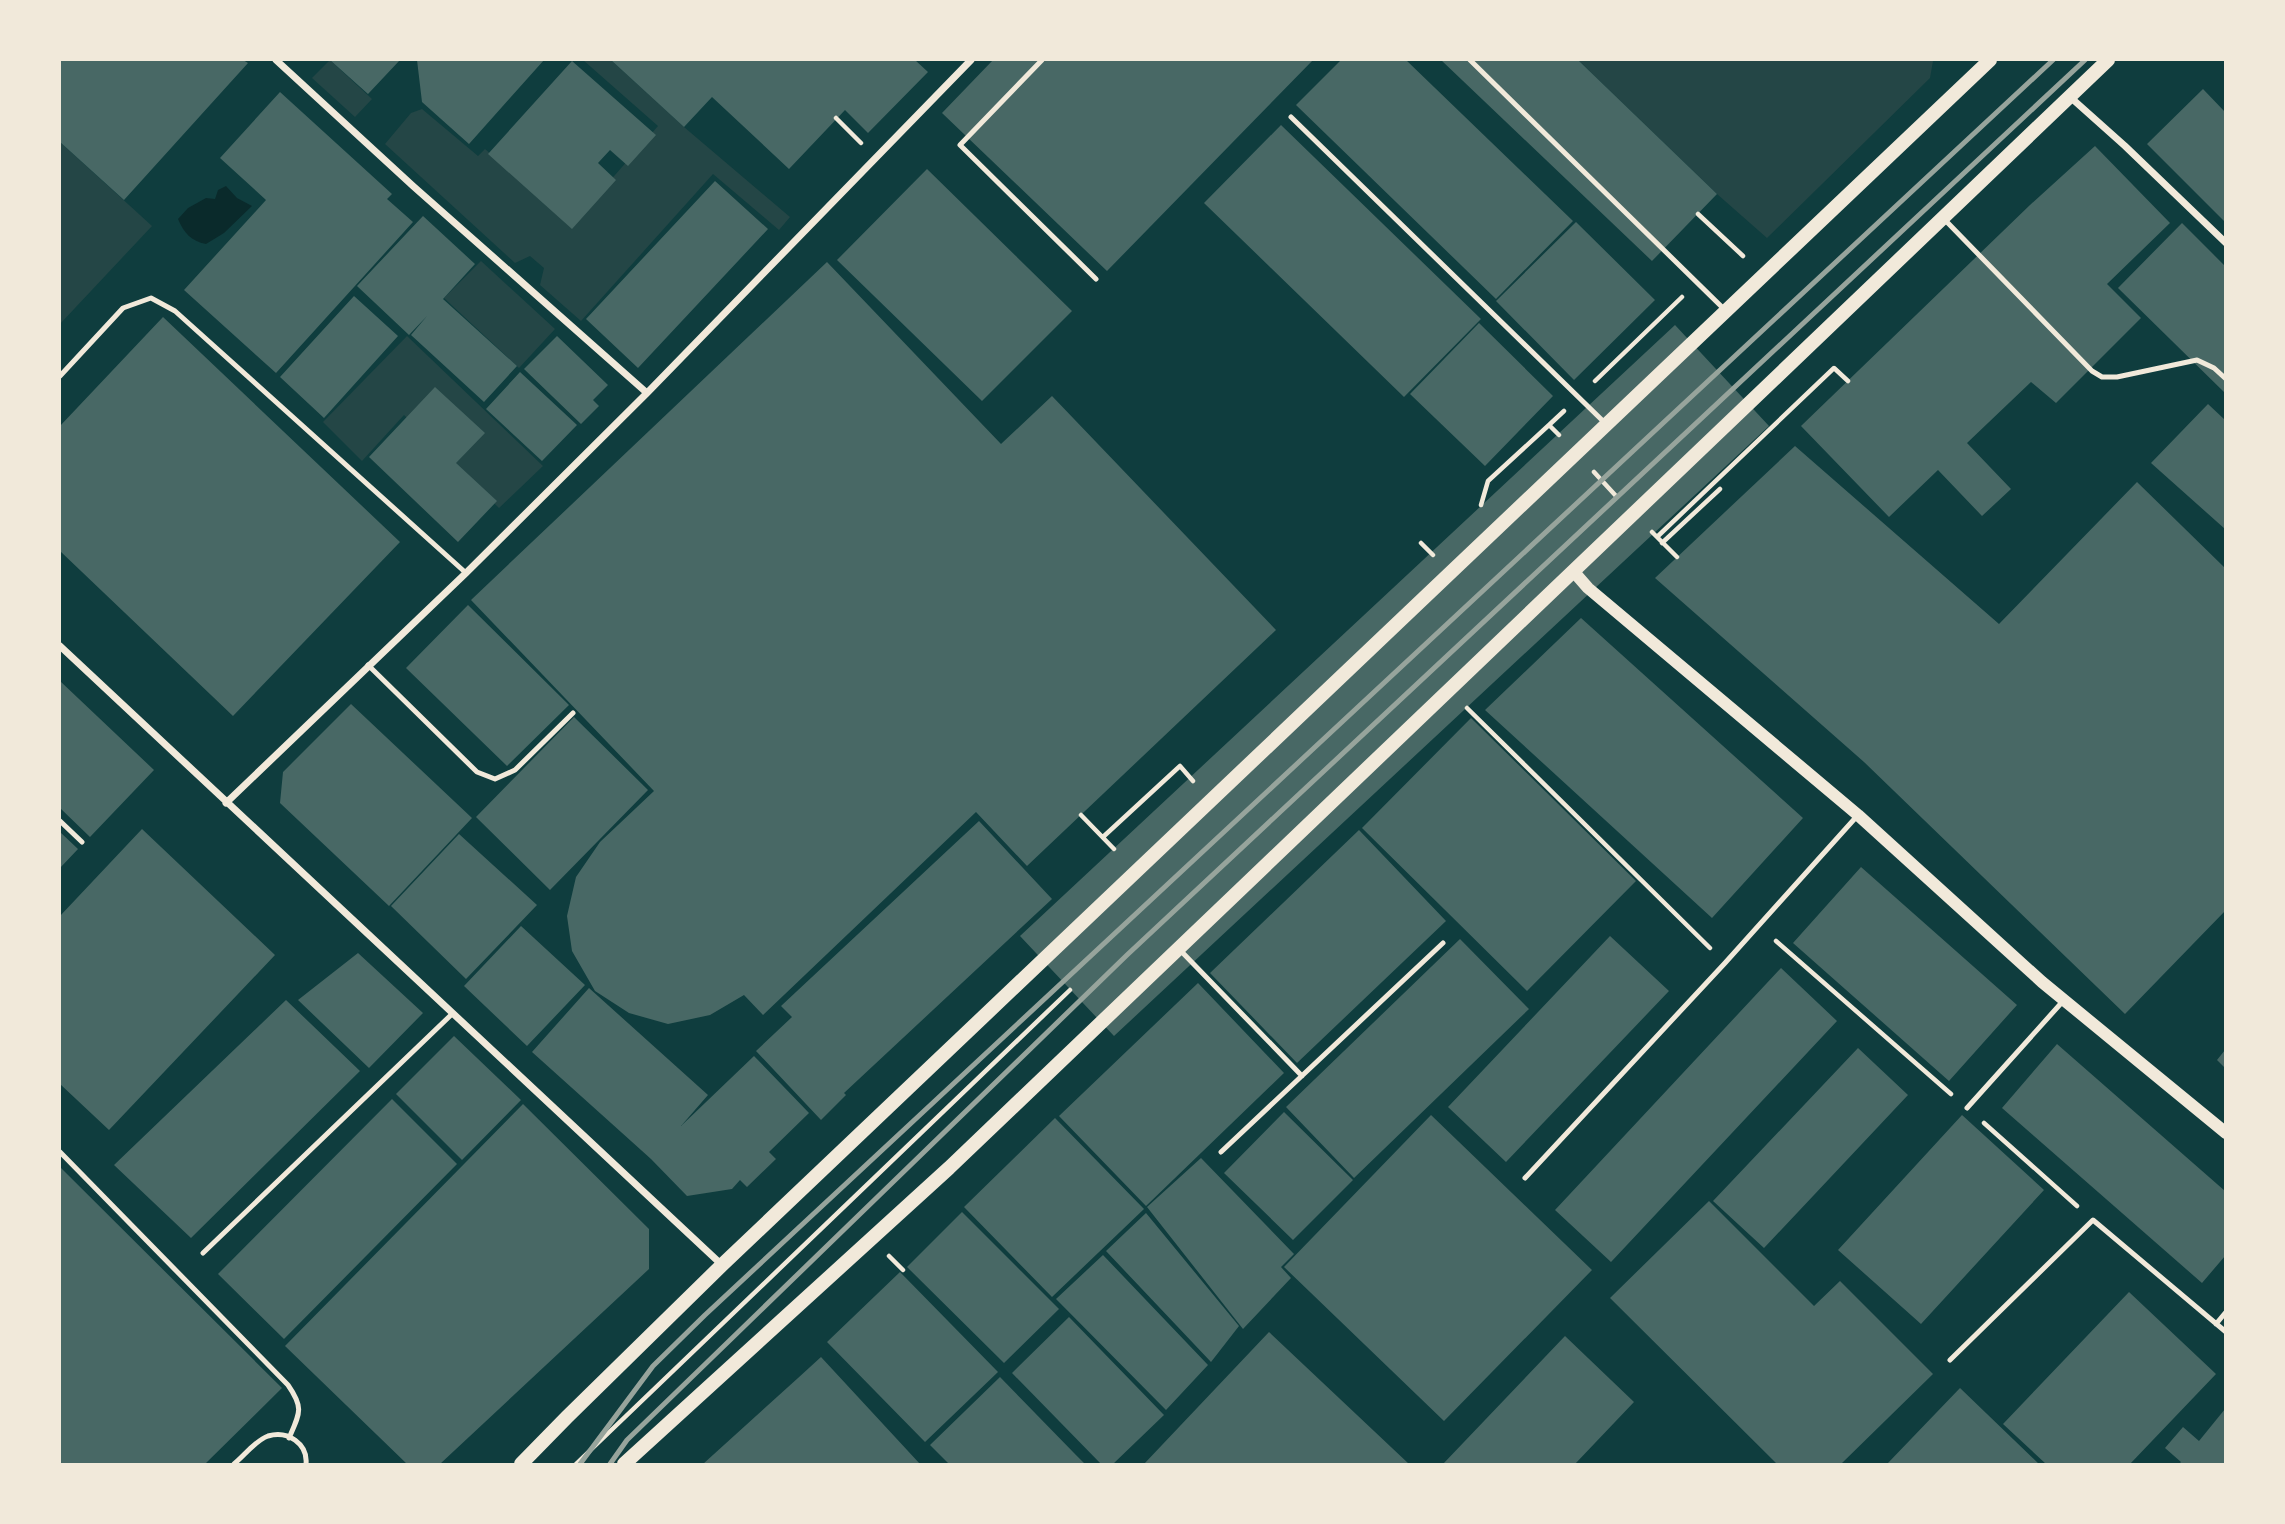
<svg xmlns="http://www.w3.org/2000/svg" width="2285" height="1524" font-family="'IBM Plex Sans',sans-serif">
<rect width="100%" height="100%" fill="#0f3d3e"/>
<!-- green -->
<path fill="#244646" d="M330,60L372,99L355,117L312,78Z
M583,60H611L684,127L790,217L779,230L713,174L581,321L540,285L544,268L530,256L515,263L385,144L411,113L422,109L478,156L485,149L572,224L658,126Z
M1581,60H1932L1933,61L1930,78L1767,238L1717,194L1579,61Z
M60,142L152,226L60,324Z
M481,261L555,329L519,368L444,298Z
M407,336L543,466L499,508L404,415L362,461L323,422Z"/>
<!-- water -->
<path fill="#0a2a2b" d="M226,186L237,198L252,206L224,233L206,244C191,241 184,233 178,219L188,208L206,198L215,199L218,190Z"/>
<!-- building -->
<path fill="#486865" d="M60,60H243L248,63L124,200L60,142Z
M330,60H400L368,94Z
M417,60H544L469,144L422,102Z
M611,60H915L928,72L868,133L845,110L789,169L712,97L684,127Z
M993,60H1313L1107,271L942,113Z
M1341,60H1406L1573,221L1496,299L1296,105Z
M1441,60H1581L1579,61L1717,194L1652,261Z
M572,61L656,135L628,166L610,150L598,163L616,180L572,229L488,154Z
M2203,89L2225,112V222L2147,144Z
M280,92L392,194L387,199L413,222L276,373L184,290L266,200L220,158Z
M1281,125L1481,319L1404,397L1204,203Z
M2095,146L2170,223L2107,284L2141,318L2056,403L2031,382L1967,443L2011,489L1982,516L1938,470L1889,517L1801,426L2030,205Z
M927,169L1072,311L982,401L837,260Z
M715,181L768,229L638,368L586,319Z
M423,216L475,264L443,299L517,366L484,402L411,335L427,316L409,335L357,286Z
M1576,222L1655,300L1574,380L1496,301Z
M2182,223L2225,266V393L2118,288Z
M827,262L1001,444L1052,396L1276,630L1027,866L976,812L763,1015L744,995L710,1015L668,1024L629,1013L595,991L572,951L567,916L576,877L600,842L654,791L471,600Z
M354,296L398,336L324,418L280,377Z
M163,317L400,542L233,716L60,551V426Z
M1479,323L1553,396L1485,466L1410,394Z
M1675,325L1769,426L1114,1036L1020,936Z
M557,336L608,385L593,400L599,406L581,424L524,369Z
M520,372L577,425L542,461L486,409Z
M435,387L485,433L456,463L497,501L458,542L369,457Z
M2208,404L2225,420V529L2151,463Z
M1795,446L1999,624L2137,482L2225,568V911L2125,1014L1864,762L1655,578Z
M468,605L569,705L507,766L406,668Z
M1581,618L1803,818L1712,918L1485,710Z
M60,681L154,770L90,837L60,808Z
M351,704L472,818L389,906L280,803L283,772Z
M574,717L648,790L550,890L476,817Z
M1471,718L1636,881L1527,991L1362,828Z
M979,821L1052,899L844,1093L846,1095L821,1120L756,1051L792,1017L781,1006Z
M142,829L275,955L109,1130L60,1084V916Z
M1359,830L1446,921L1297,1063L1210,973Z
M60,832L78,849L60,868Z
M459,834L537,905L466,979L391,906Z
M1861,867L2017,1005L1949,1081L1793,943Z
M521,926L585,985L527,1046L464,986Z
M1610,936L1669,991L1506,1162L1448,1107Z
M1460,939L1529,1009L1354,1178L1286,1107Z
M358,953L423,1013L369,1068L298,1000Z
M1781,968L1837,1021L1611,1262L1555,1210Z
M1198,983L1284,1073L1146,1206L1059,1116Z
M589,988L708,1095L681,1126L754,1056L809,1113L769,1152L776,1159L747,1187L740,1180L732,1189L687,1196L651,1159L532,1052Z
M286,1000L360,1071L191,1238L114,1165Z
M454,1036L521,1100L462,1160L396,1094Z
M2057,1044L2225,1191V1256L2202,1283L2002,1108Z
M1858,1048L1908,1095L1764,1248L1713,1201Z
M2225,1050V1068L2217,1060Z
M392,1099L457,1164L284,1339L218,1274Z
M523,1104L649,1229V1269L440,1464H407L285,1346Z
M1284,1112L1353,1180L1293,1240L1224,1173Z
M1431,1115L1592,1270L1444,1421L1284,1267Z
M1962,1115L2044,1190L1921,1324L1838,1250Z
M1055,1118L1144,1209L1052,1297L964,1207Z
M1201,1158L1294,1254L1281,1267L1291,1278L1243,1329L1147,1207Z
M60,1167L282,1388L205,1464H60Z
M1709,1201L1814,1306L1840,1281L1933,1374L1841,1464H1777L1610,1298Z
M962,1212L1059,1309L1004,1363L907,1267Z
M1146,1213L1239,1326L1211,1362L1106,1251Z
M1103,1255L1208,1365L1166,1410L1056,1299Z
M900,1272L998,1372L925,1442L827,1342Z
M2129,1292L2216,1374L2130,1464H2046L2003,1424Z
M1069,1317L1164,1415L1113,1464H1101L1012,1373Z
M1269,1332L1409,1464H1144Z
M1565,1336L1634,1402L1575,1464H1443Z
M821,1357L920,1464H703L798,1378Z
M1000,1377L1074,1453L1085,1464H949L930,1445Z
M1960,1388L2039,1464H1887Z
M2225,1409V1464H2179L2181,1462L2165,1448L2183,1427L2199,1441Z"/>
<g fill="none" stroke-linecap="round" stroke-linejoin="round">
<!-- path -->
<path stroke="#f1e9da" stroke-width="4.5" d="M836,118L861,143
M1698,214L1743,256
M1595,381L1682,297
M1559,435L1549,425L1564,411
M1594,472L1616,496
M1481,505L1488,481L1549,425
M1652,532L1677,557
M1657,537L1834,368L1848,381
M1421,543L1433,555
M1662,543L1720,489
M1467,708L1710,948
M1081,815L1114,849
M1103,837L1180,766L1193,781
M1776,941L1951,1094
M1984,1123L2077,1206
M889,1256L903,1270
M576,1464L1070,990"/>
<!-- service -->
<path stroke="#f1e9da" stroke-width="5" d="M1042,60L960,145L1096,279
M1470,60L1726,311
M1291,117L1605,423
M1945,220L2092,371L2102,377H2117L2197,360L2214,368L2226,379
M60,376L123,308L151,298L175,311L466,573
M368,665L477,772L495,779L515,770L573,713
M60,821L82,842
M1179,949L1302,1076
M1967,1108L2064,1000
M60,1152L288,1385C304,1408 300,1413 289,1438
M1221,1152L1443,943
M1525,1178L1725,963L1858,815
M203,1253L452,1014
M2216,1324L2226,1312
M1950,1360L2093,1220L2226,1332
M234,1464C244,1456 256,1440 268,1436C288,1430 308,1444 306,1464"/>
<!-- minor -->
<path stroke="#f1e9da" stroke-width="7" d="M276,60L413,186L647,393
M2069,96L2125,146L2226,243
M60,646L722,1265
M226,803L466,573L647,393L971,60"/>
<!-- tertiary -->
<path stroke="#f1e9da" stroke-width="12" d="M1574,572L1588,588L1858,815L2042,982L2226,1133"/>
<!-- secondary -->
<path stroke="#f1e9da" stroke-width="14" d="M521,1464L567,1417L722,1265L1990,60
M624,1464L949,1168L2108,60"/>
<!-- rail -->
<path stroke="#97a49c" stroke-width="5" d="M580,1464L653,1366L705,1315L2053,60
M610,1464L627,1440L1127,955L2085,60"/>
</g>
<!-- border -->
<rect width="2285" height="1524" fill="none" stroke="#f1e9da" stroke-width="122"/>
</svg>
